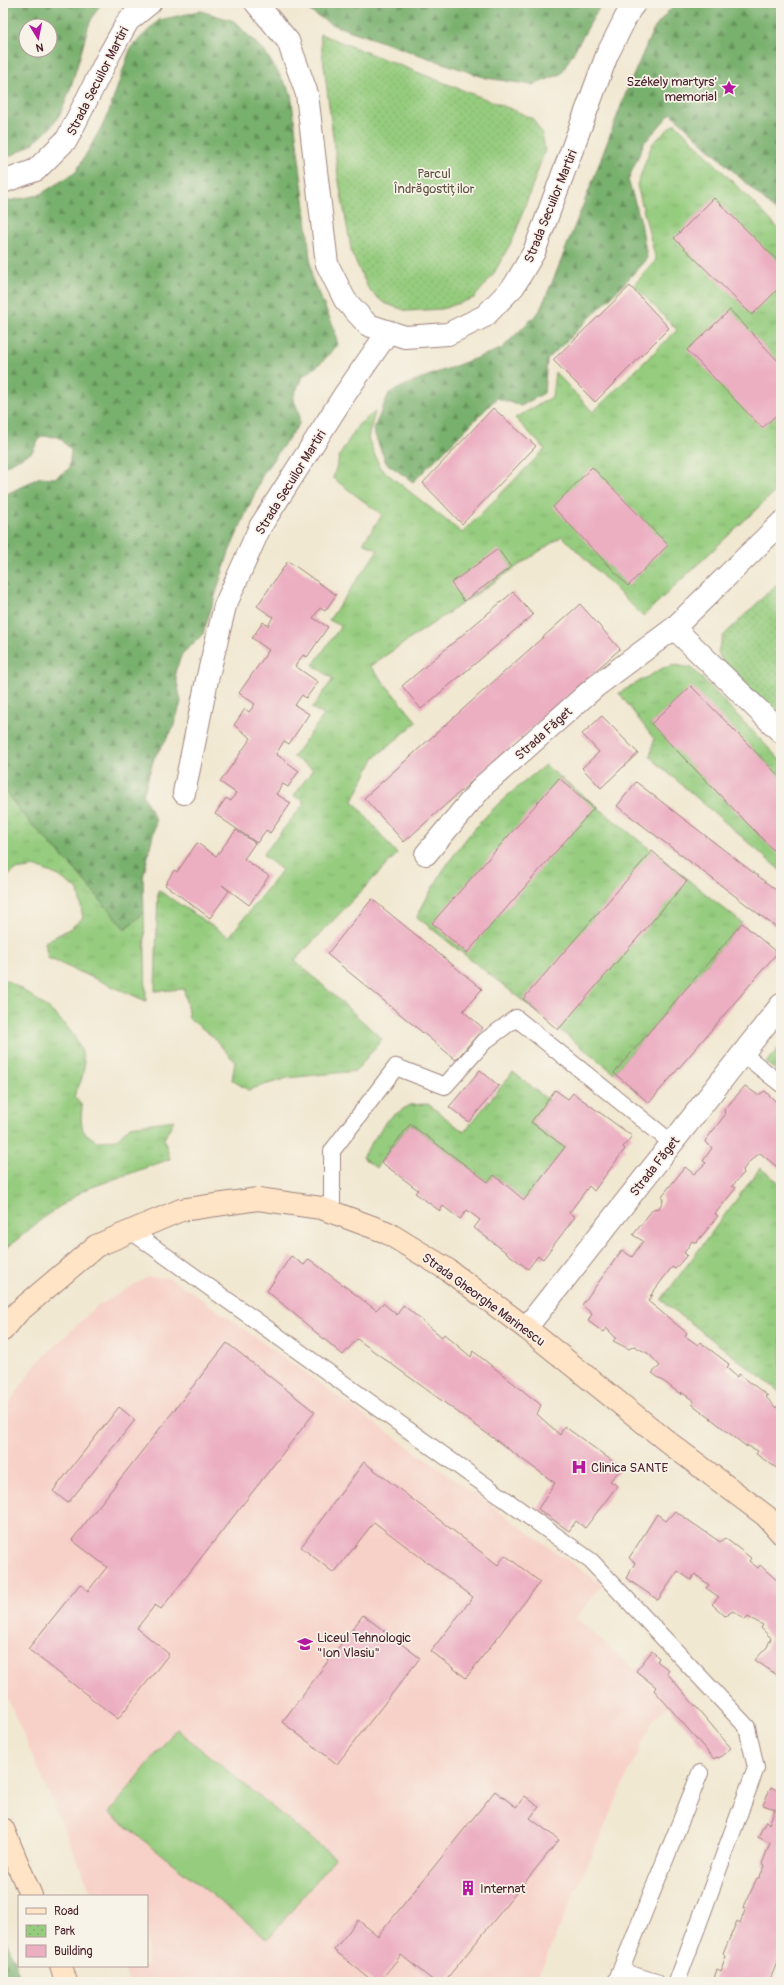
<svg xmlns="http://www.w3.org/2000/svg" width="784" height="1985" font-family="Pangolin,sans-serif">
<defs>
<pattern id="grass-tufts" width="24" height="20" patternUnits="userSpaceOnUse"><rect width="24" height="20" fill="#95cc7e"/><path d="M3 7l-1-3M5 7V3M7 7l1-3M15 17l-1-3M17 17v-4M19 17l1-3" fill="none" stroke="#82af6d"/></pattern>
<pattern id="forest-firs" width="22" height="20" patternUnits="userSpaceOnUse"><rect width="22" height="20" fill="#78b06d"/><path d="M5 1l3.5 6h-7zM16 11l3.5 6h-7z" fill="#648f5a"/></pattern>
<pattern id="park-dots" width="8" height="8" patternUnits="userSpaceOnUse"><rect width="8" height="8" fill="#95cc7e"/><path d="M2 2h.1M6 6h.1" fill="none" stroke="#82af6d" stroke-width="1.8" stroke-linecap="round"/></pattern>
</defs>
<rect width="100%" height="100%" fill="#f7f3e8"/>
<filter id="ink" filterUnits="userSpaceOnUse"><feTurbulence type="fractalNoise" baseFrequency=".025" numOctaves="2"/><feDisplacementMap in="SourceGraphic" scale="8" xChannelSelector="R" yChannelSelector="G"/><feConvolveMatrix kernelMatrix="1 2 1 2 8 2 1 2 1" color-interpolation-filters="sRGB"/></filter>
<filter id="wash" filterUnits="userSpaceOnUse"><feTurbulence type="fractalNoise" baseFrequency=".012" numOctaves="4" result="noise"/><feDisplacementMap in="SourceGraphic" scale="16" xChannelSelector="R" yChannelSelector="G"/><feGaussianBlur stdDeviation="0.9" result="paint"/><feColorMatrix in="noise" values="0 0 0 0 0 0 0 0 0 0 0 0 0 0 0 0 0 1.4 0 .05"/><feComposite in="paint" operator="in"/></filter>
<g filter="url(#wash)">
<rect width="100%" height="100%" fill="#f1e8d1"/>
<!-- built -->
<path fill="#f7d1c8" d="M148,1277L170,1278L193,1293L602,1585L576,1618L636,1671L668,1706L652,1721L535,1982H129L123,1966H147V1896H93L3,1688V1412L36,1364L96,1307Z"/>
<!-- grass -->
<path fill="url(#grass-tufts)" stroke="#707654" d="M675,123L781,231V486L643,616L562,536L370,666L417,722L374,758L353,801L397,854L295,960L382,1039L356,1071L287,1078L248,1090L232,1080L235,1062L212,1036L189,1018L184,989L155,991L158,890L229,937L282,870L263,855L305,802L294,796L313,769L293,757L324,715L312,708L333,679L313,665L341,626L329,620L378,550L363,543L382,515L333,478L340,455L358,425L375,412L368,438L380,468L462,533L545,449L515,418L552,397L555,372L593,412L677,330L634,285L656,260L637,185L652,144Z
M675,665L692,668L781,761V871L650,757L654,739L619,693L663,668Z
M545,765L742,923L614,1073L417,917C436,878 460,842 491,811C507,795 527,780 545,765Z
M3,789L25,817L77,872L125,929L144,913L146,1001L48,958L45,942L71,928L83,918L78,890L59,876L37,867L14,870L3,882Z
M3,978C33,996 80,1025 84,1063C85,1074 79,1086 74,1096L82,1106L81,1119L83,1131L96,1141L116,1140L130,1126L174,1120L164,1139L170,1159L84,1190L47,1215L3,1251Z
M781,1045V1074L766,1063Z
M513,1072L548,1100L531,1122L565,1147L524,1200L494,1175L488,1182L410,1124L376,1168L362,1157L387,1120L409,1105L428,1104L464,1132Z
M760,1168L781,1184V1224L778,1228L781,1231V1393L661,1300Z"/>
<!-- forest -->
<path fill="url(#forest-firs)" stroke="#61684c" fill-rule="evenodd" d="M3,3H102C88,20 87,32 81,53C76,69 68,100 60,114C48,135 25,152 3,158ZM26,26H50V50H26Z
M297,3H602L561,74L533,85L486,78L331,24Z
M675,3H781V216L671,113L644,143L628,180L641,222L647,258L623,285L547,360L544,393L521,406L497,398L413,482L386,463L373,430L389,393L417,380L501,349L539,312L554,278L593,180L627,90L653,30Z
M201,11L234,21L265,52L291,93L306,216L312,279L333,325L338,345L320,364L302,377L293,398L299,412V424L264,472L229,552L203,634L182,654L175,672L181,702L173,729L154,758L143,795L156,821L143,878L144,913L125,929L77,872L25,817L3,789V496L40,477L55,478L69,469L71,450L59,437L41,436L32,452L3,467V202L39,195L76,172L107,117L131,47L159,20Z
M3,1932L22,1982H3Z"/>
<!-- park -->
<path fill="url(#park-dots)" stroke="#707654" d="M320,34L516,111L533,119L542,133L545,150L514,237L493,275L474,298L442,309L407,311L384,303L369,290L352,254L338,176Z
M781,580V719L722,663L718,651L723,636Z"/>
<!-- pitch -->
<path fill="#95cc7e" stroke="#707654" d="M176,1729L335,1858L268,1939L109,1813Z"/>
<g id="blocks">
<!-- building -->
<path fill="#ecafc2" d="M714,198L781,264V286L752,315L674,238Z
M630,286L669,328L595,402L553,360Z
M730,310L781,364V411L762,428L687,350Z
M493,408L536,446L462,524L423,483Z
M592,467L668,545L628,586L553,507Z
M498,549L511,567L464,601L451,583Z
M288,561L336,595L325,611L320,608L313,618L328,627L307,657L303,655L295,666L318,682L306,698L302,695L295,705L309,714L289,744L284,741L276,754L299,771L288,787L283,784L276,794L291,803L270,833L266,830L257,843L215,814L226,798L231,801L236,793L220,782L251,738L234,725L245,709L249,712L255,704L239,693L269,650L252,638L263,622L268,626L273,617L257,606Z
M513,592L533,615L421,709L402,686Z
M580,604L620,649L404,842L364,798Z
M691,686L781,778V858L651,724Z
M602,716L638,753L601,788L582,768L599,752L582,734Z
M559,778L594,808L467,953L432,923Z
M636,782L781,894V931L617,806Z
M236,830L255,843L244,859L269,876L249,905L222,885L229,891L210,918L165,885L174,870L177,872L197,843L216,856Z
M652,851L687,881L558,1030L523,999Z
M372,899L482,989L463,1011L483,1028L456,1060L327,954Z
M742,923L777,953L649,1103L614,1073Z
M480,1070L499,1086L469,1122L449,1107Z
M745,1086L758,1095L765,1091L781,1107V1170L760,1153L750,1161L743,1170L744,1173L732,1186L736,1188L715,1214L718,1216L696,1243L692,1241L684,1253L687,1255L675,1269L672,1267L650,1296L653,1295L648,1301L687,1333L685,1336L698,1345L700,1342L729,1364L727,1368L737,1377L739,1374L768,1396H765L776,1408L778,1405L781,1408V1471L756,1454L758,1451L746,1445L747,1447L692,1404L694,1401L681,1392L682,1395L652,1373L660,1366L649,1354L634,1346L629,1349L613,1341L616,1338L606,1328L603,1332L588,1321L592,1314L582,1305L622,1250L632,1257L643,1241L633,1235L653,1209L659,1208L663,1201L662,1196L685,1167L694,1174L706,1163L703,1161L712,1148L705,1141L725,1115L724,1110Z
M555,1090L568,1099L573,1093L632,1136L623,1147L625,1149L594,1191L589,1186L569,1213L575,1217L543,1259L538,1256L528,1269L474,1228L480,1220L467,1210L460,1219L443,1206L440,1211L415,1193L418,1190L381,1162L410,1124L488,1182L494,1175L524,1200L565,1147L531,1122Z
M291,1256L304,1265L309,1259L376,1310L383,1303L397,1315L403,1305L442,1337L444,1334L471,1357L473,1351L541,1405L537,1414L560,1435L564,1426L622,1468L610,1481L617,1486L585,1528L576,1521L569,1531L538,1509L555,1483L357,1339L343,1355L267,1291Z
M227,1343L315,1412L161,1609L155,1605L137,1628L169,1654L118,1719L28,1649L80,1584L88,1591L107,1567L72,1540Z
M119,1407L135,1420L68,1503L53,1491Z
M364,1462L498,1565L505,1555L540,1582L466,1678L431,1651L473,1597L374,1522L334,1573L301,1547Z
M675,1511L720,1542L725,1538L751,1558L749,1561L758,1568L760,1565L781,1584V1678L755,1660L767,1647L771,1638L761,1628L763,1625L748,1617L745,1620L733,1611L725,1616L712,1604L719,1597L706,1588L709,1585L695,1574L691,1580L678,1571L658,1600L626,1578L635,1563L629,1558L657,1514L666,1521Z
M363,1615L420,1658L337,1764L282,1722Z
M652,1651L659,1658L657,1661L669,1670L667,1673L731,1748L719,1758L716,1757L714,1759L654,1690L656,1687L636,1671Z
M781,1715V1724L778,1723Z
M771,1787L781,1792V1953L769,1982H713L717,1969L721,1971L726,1956L723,1954L737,1921L740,1923L746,1908L743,1909L757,1878H759L765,1866L762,1864L770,1843L758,1837L766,1821L769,1824L775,1809L763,1805Z
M495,1791L516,1807L525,1796L539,1807L530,1818L559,1840L444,1982H435L401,1955L379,1982H374L334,1950L358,1920L378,1936Z"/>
</g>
</g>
<g filter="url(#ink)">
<use href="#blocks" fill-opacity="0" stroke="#9e847e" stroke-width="1"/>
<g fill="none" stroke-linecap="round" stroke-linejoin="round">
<defs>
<path id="service" d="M742,1053L781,1084
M332,1212V1151L396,1067L445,1086L485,1041L516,1018L672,1143
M131,1231L591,1561L747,1727L756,1768L677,1982
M620,1971L656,1982
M616,1982L700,1773"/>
<path id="minor" d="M256,3L288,41L307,94L327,264L345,300L368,325L405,337L448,334L485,316L514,286L534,252L607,55L630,9L635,3
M3,182L36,170L67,139L109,55L128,21L150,3
M674,628L781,732
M184,793L207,680L225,606L260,527L345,394L388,332
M426,854L484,785L595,687L674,628L781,523
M526,1328L781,1005"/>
<path id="secondary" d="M3,1330L18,1312L96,1246L181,1210L258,1199L321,1208L386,1232L448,1270L526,1328L673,1446L766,1516L781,1533
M3,1829L31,1896
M61,1966L66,1982"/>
</defs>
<!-- service casing -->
<use href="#service" stroke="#9e847e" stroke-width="18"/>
<!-- minor casing -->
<use href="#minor" stroke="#9e847e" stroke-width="24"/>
<!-- secondary casing -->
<use href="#secondary" stroke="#9e847e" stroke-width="24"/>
<!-- service -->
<use href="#service" stroke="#fff" stroke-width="16"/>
<!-- minor -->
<use href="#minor" stroke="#fff" stroke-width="22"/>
<!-- secondary -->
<use href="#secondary" stroke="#ffe4c6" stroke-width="22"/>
</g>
</g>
<!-- icons -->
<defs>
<symbol id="sight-bare" viewBox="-9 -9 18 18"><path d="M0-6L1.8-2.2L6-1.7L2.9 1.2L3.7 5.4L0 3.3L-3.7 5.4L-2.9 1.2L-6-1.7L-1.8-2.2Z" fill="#b5179e" stroke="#f7f3e8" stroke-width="2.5" paint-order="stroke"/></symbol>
<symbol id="hospital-bare" viewBox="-9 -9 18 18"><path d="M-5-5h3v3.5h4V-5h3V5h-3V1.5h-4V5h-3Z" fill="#b5179e" stroke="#f7f3e8" stroke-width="2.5" paint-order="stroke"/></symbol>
<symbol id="school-bare" viewBox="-9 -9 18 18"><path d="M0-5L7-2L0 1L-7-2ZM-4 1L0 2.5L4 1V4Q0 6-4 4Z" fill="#b5179e" stroke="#f7f3e8" stroke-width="2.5" paint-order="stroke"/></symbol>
<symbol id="building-bare" viewBox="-9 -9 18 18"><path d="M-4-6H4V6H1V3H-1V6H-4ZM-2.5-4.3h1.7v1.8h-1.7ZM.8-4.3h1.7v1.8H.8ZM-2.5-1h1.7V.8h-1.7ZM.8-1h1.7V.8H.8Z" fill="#b5179e" stroke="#f7f3e8" stroke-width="2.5" paint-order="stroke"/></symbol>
</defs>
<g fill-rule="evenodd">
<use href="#sight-bare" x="718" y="77" width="22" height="22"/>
<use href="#hospital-bare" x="568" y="1456" width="22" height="22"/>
<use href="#school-bare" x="294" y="1633" width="22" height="22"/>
<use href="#building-bare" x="457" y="1877" width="22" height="22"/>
</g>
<g text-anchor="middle" stroke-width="3.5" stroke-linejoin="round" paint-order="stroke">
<!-- street labels -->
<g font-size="13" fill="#4a1f2b" stroke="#f7f3e8">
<text transform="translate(97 81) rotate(-63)" y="5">Strada Secuilor Martiri</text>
<text transform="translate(550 206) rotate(-68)" y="5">Strada Secuilor Martiri</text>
<text transform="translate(290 482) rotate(-58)" y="5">Strada Secuilor Martiri</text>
<text transform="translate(543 733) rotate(-42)" y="5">Strada Făget</text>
<text transform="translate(654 1166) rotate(-52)" y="5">Strada Făget</text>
<text transform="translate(484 1299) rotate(36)" y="5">Strada Gheorghe Marinescu</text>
</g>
<!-- poi labels -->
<g font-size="13" fill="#4a1f2b" stroke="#f7f3e8" text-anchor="start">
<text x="717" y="86" text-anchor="end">Székely martyrs'<tspan x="717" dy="15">memorial</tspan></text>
<text x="591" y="1472">Clinica SANTE</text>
<text x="317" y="1642">Liceul Tehnologic<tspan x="317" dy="15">"Ion Vlasiu"</tspan></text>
<text x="480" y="1893">Internat</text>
</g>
<!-- park labels -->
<g font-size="13" fill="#605344" stroke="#f7f3e8">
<text x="434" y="178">Parcul<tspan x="434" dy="15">Îndrăgostiților</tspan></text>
</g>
</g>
<!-- margin -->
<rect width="784" height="1985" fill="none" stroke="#f7f3e8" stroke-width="16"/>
<!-- legend -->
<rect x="18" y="1895" width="130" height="72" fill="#f7f3e8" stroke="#b29e9c"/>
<rect x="26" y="1908" width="20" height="6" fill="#ffe4c6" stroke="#b29e9c"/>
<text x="54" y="1915" font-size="12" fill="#4a1f2b">Road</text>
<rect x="26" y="1925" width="20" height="12" fill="url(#park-dots)" stroke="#b29e9c"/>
<text x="54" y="1935" font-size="12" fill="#4a1f2b">Park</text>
<rect x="26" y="1945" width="20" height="12" fill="#ecafc2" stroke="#b29e9c"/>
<text x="54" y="1955" font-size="12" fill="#4a1f2b">Building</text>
<!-- north arrow -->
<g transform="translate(38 38) rotate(170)"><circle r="19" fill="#f7f3e8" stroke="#b29e9c"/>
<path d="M0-3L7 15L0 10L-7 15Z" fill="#b5179e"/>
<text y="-6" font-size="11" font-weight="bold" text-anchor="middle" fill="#4a1f2b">N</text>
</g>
</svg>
